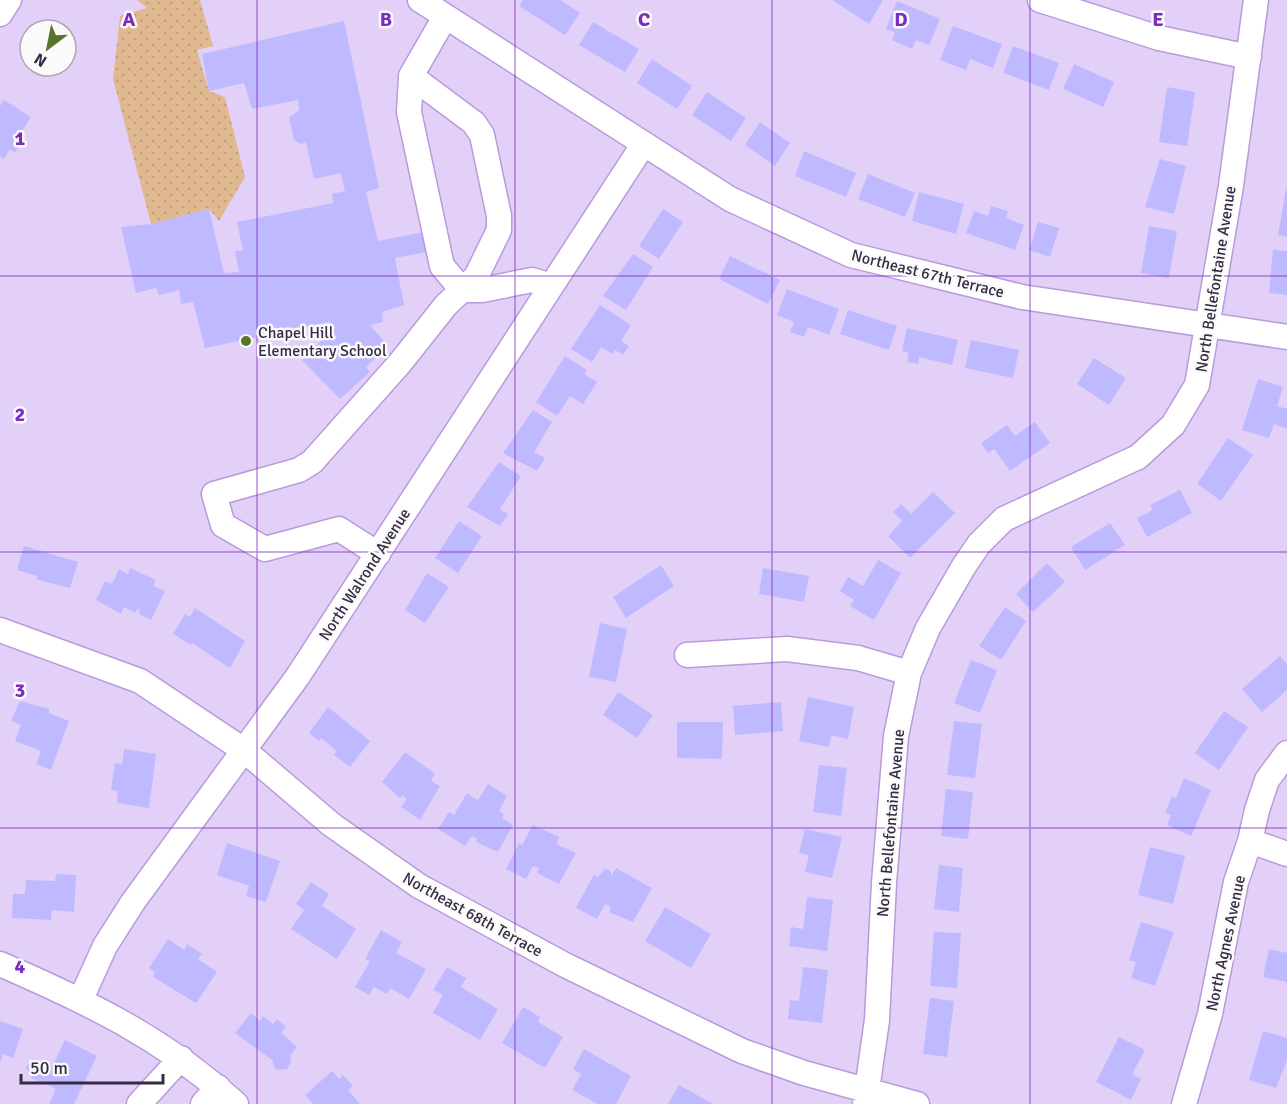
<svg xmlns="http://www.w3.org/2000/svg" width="1287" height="1104" font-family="Signika,sans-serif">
<defs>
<pattern id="grass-dots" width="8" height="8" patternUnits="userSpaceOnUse" patternTransform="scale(1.5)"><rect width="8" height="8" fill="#e1b991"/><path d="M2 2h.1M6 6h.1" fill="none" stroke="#c29f7e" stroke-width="1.8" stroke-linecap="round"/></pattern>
</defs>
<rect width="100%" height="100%" fill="#e3d0f8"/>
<!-- grass -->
<path fill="url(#grass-dots)" d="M137,0H200L213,46L197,50L209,91L225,97L245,177L219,221L209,209L151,224L113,79L120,16L147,8Z"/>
<!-- building -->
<path fill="#bfbaff" d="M523,0H560L580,13L565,35L519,6Z
M832,0H883L869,24Z
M897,1L940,19L929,45L916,40L912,49L892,40L895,32L886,29Z
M344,21L379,188L366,192L378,241L424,232L426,252L395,258L404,305L382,312L383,322L370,325L388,346L366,367L370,372L340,399L302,360L332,330L330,322L205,348L193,302L181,304L179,290L159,295L156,288L136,293L121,227L151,224L209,209L224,273L239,272L235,251H243L237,222L333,203L332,194L345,191L341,173L314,179L306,142L301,144L294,140L289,118L299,110L298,100L252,109L244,83L209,91L202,54Z
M593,22L639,49L625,72L579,45Z
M953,26L1002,44L993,68L970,59L966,70L940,60Z
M1013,46L1059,63L1049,90L1003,73Z
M652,59L692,86L677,109L637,83Z
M1074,64L1114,82L1103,107L1063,89Z
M1167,87L1195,92L1187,146L1159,142Z
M707,92L746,118L731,141L692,115Z
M4,100L31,117L18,137L23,140L15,153L10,149L4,159L0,156V106Z
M760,122L790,143L775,166L745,145Z
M804,151L856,173L846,197L795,176Z
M1160,159L1186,166L1174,214L1145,207Z
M868,174L915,193L905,217L858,199Z
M1286,189H1287V237L1278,235Z
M919,192L964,204L956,234L912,221Z
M991,206L1008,211L1006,218L1024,225L1015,250L966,233L974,211L988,216Z
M663,209L683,222L659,259L639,246Z
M1038,222L1059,228L1050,257L1029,250Z
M1149,226L1177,231L1169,278L1141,273Z
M1273,250L1287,251V295L1269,293Z
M633,254L653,267L626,310L603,296Z
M730,256L780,280L768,304L719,279Z
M787,289L839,309L829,335L808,327L804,337L790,332L794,322L777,315Z
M600,305L631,325L621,341L629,346L623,355L615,350L612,354L601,347L592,362L571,349Z
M848,310L897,326L889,350L840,334Z
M907,328L958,340L952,365L919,357L918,364L907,362L909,353L902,351Z
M971,340L1019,350L1013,378L965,368Z
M565,356L587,370L584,374L597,382L583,404L570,396L557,416L536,402Z
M1094,358L1126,378L1109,405L1077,384Z
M1258,379L1283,387L1277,406L1287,409V429L1274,424L1269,438L1242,430Z
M533,410L552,422L534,452L545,458L537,471L503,453Z
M1035,422L1050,443L1010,471L994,449L988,453L981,443L1007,425L1015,436Z
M1228,438L1253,455L1221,501L1197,484Z
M499,462L521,476L500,509L508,514L500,526L467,507Z
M1180,490L1192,513L1147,537L1137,518L1153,510L1150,505Z
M933,492L955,513L910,558L888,536L902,521L893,512L901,504L911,514Z
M459,521L482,536L458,573L435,558Z
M1110,523L1125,545L1085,570L1071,547Z
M24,546L78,562L70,588L46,582L36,579L37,576L17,570Z
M878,560L901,573L874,620L850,606L854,600L840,591L848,577L863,586Z
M1047,563L1065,582L1033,612L1016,594Z
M661,565L674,586L626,618L613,597Z
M130,568L156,580L153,586L165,591L151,620L139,614L140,611L137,609L135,613L124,607L121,614L96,600L105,581L112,584L119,569L128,574Z
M763,568L809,576L804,602L759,594Z
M427,573L449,587L425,623L405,610Z
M1005,607L1026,621L1001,660L979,646Z
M195,608L245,641L230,668L192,643L191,645L173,634L185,614L190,617Z
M600,623L627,629L616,682L589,677Z
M1280,656L1287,664V690L1262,712L1242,689Z
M971,660L997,670L980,713L954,703Z
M618,692L653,715L637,738L603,715Z
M808,697L854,707L848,739L831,735L829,747L799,741Z
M20,701L49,709V713L69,721L51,770L36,764L41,751L15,741L21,725L11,721Z
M781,702L783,731L735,735L733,706Z
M328,707L370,741L350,767L334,755L337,751L321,738L319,741L309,733Z
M1224,711L1248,727L1219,770L1195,753Z
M954,721L982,724L975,778L947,775Z
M677,722H723L722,759L677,758Z
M124,749L156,754L149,808L117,803L118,791L111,790L115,763L122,764Z
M405,752L435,774L431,781L440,786L420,820L401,807L407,799L402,795L400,798L382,782Z
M819,765L847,768L841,816L813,812Z
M1184,778L1211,790L1191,836L1167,825L1171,815L1165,813L1172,796L1176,798Z
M488,784L507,796L499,811L504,814L502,818L513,825L498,852L476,842L477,839L472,836L465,846L438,829L449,812L454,815L467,793L478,800Z
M946,789L973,792L968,839L941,836Z
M533,825L559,837L556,844L576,853L559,884L537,873L539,868L533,866L526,879L506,869L519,843L522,845Z
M805,829L842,837L832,878L805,872L809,855L799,853Z
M227,843L280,861L266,902L246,896L249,886L217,875Z
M1150,847L1185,856L1173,904L1138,895Z
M939,865L963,868L959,912L934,909Z
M616,868L652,888L633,922L609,912L611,907L605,904L597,919L576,908L594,874L598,877L605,869L611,871V876Z
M56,874L76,875L74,912L52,910L51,920L12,918L13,894H25L26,880L55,881Z
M311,882L329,894L322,906L356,929L337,959L291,929L304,910L296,904Z
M807,897L833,900L827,951L789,946L791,927L803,929Z
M665,907L711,934L691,968L645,941Z
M1141,922L1174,932L1155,986L1131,978L1136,962L1129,960Z
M381,930L402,942L396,953L426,969L409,999L390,988L387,994L374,987L369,995L355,987L370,961L365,959Z
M934,932L961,933L957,988L930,986Z
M168,939L184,950L187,944L202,954L198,959L217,972L196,1003L153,977L155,972L149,968Z
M1269,949L1287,953V982L1263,977Z
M447,967L466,978L461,987L498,1009L480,1040L433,1013L443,995L433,990Z
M803,967L828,970L822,1023L788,1019L790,1000L799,1001Z
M930,998L954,1001L947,1057L923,1054Z
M523,1007L540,1017L538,1022L563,1037L545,1068L502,1043Z
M251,1013L260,1021L263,1016L273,1024L277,1019L286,1027L281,1033L297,1047L290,1056L291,1062L287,1069L276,1070L272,1060L235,1033Z
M0,1021L23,1029L13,1058L3,1054L0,1063Z
M1263,1031L1287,1038V1060L1276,1088L1249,1080Z
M1119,1037L1145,1050L1132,1074L1141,1079L1131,1100L1096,1082Z
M65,1040L97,1056L74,1104H49L56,1089L31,1078L35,1071H28L26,1067L32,1061L38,1065L41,1060L53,1065Z
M584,1049L631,1076L616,1104H598L572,1090L581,1074L573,1069Z
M332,1071L339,1079L343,1075L353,1086L348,1090L360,1104H313L305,1095Z
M679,1085L713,1104H668Z"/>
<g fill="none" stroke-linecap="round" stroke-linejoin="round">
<defs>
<path id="minor" d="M420,0L730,199L851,255L1022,297L1287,337
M1040,0L1159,38L1249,57
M0,14L9,0
M445,17L411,76L409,112L442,266L462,290H482L532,280L551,286
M378,554L339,529L265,549L223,525L214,494L299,470L312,462L400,363L446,305L476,277L499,230V216L482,135L474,123L411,76
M0,630L140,681L245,751L332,825L419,886L565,965L742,1051L804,1073L917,1104
M687,655L787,649L858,658L909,673
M1250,841L1287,854
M0,964C90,1003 163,1038 236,1104
M81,999L105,946L133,902L298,676L643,145
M139,1104L181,1058
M203,1104L218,1087
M865,1104L877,1020L884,883L896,736L909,673L928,628L964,566L979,544L1004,519L1138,457L1173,425L1197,385L1231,186L1256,0
M1184,1104L1210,1014L1236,882L1250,841L1257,810L1267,780L1287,753"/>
</defs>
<!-- minor casing -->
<use href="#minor" stroke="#ba9ada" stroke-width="27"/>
<!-- minor -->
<use href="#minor" stroke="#fff" stroke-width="24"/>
</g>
<!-- grid -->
<path fill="none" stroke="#7b2cbf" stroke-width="1.5" stroke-opacity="0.55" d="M257,0V1104M515,0V1104M772,0V1104M1030,0V1104M0,276H1287M0,552H1287M0,828H1287"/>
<!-- markers -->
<circle fill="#597529" stroke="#fafafa" stroke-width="2" cx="246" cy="341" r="6"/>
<g text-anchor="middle" stroke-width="5" stroke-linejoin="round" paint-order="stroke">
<!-- street labels -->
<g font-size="16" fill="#372a44" stroke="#fafafa">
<text transform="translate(928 273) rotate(14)" y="6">Northeast 67th Terrace</text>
<text transform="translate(1215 279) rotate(-81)" y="6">North Bellefontaine Avenue</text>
<text transform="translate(364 574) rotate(-57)" y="6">North Walrond Avenue</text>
<text transform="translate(890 823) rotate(-85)" y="6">North Bellefontaine Avenue</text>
<text transform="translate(473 914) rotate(29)" y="6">Northeast 68th Terrace</text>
<text transform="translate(1225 943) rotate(-78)" y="6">North Agnes Avenue</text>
</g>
<!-- poi labels -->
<g font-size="16" fill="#372a44" stroke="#fafafa" text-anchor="start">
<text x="258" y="338">Chapel Hill<tspan x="258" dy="18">Elementary School</tspan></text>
</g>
</g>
<g font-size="20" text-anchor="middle" font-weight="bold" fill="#7b2cbf" stroke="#fafafa" stroke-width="5" stroke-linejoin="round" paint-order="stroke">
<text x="129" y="26">A</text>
<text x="386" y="26">B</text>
<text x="644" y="26">C</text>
<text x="901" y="26">D</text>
<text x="1158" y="26">E</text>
<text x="20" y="145">1</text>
<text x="20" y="421">2</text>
<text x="20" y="697">3</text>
<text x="20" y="973">4</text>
</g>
<!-- north arrow -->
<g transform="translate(48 48) rotate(212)"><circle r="28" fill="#fafafa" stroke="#aca7b1" stroke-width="1.5"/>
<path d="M0-4.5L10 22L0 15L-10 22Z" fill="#597529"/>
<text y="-9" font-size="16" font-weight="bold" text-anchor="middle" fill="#372a44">N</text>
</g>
<!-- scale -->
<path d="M21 1074v9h142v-9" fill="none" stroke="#372a44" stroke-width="3"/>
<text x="30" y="1074" font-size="18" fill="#372a44" stroke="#fafafa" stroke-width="4.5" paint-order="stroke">50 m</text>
</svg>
